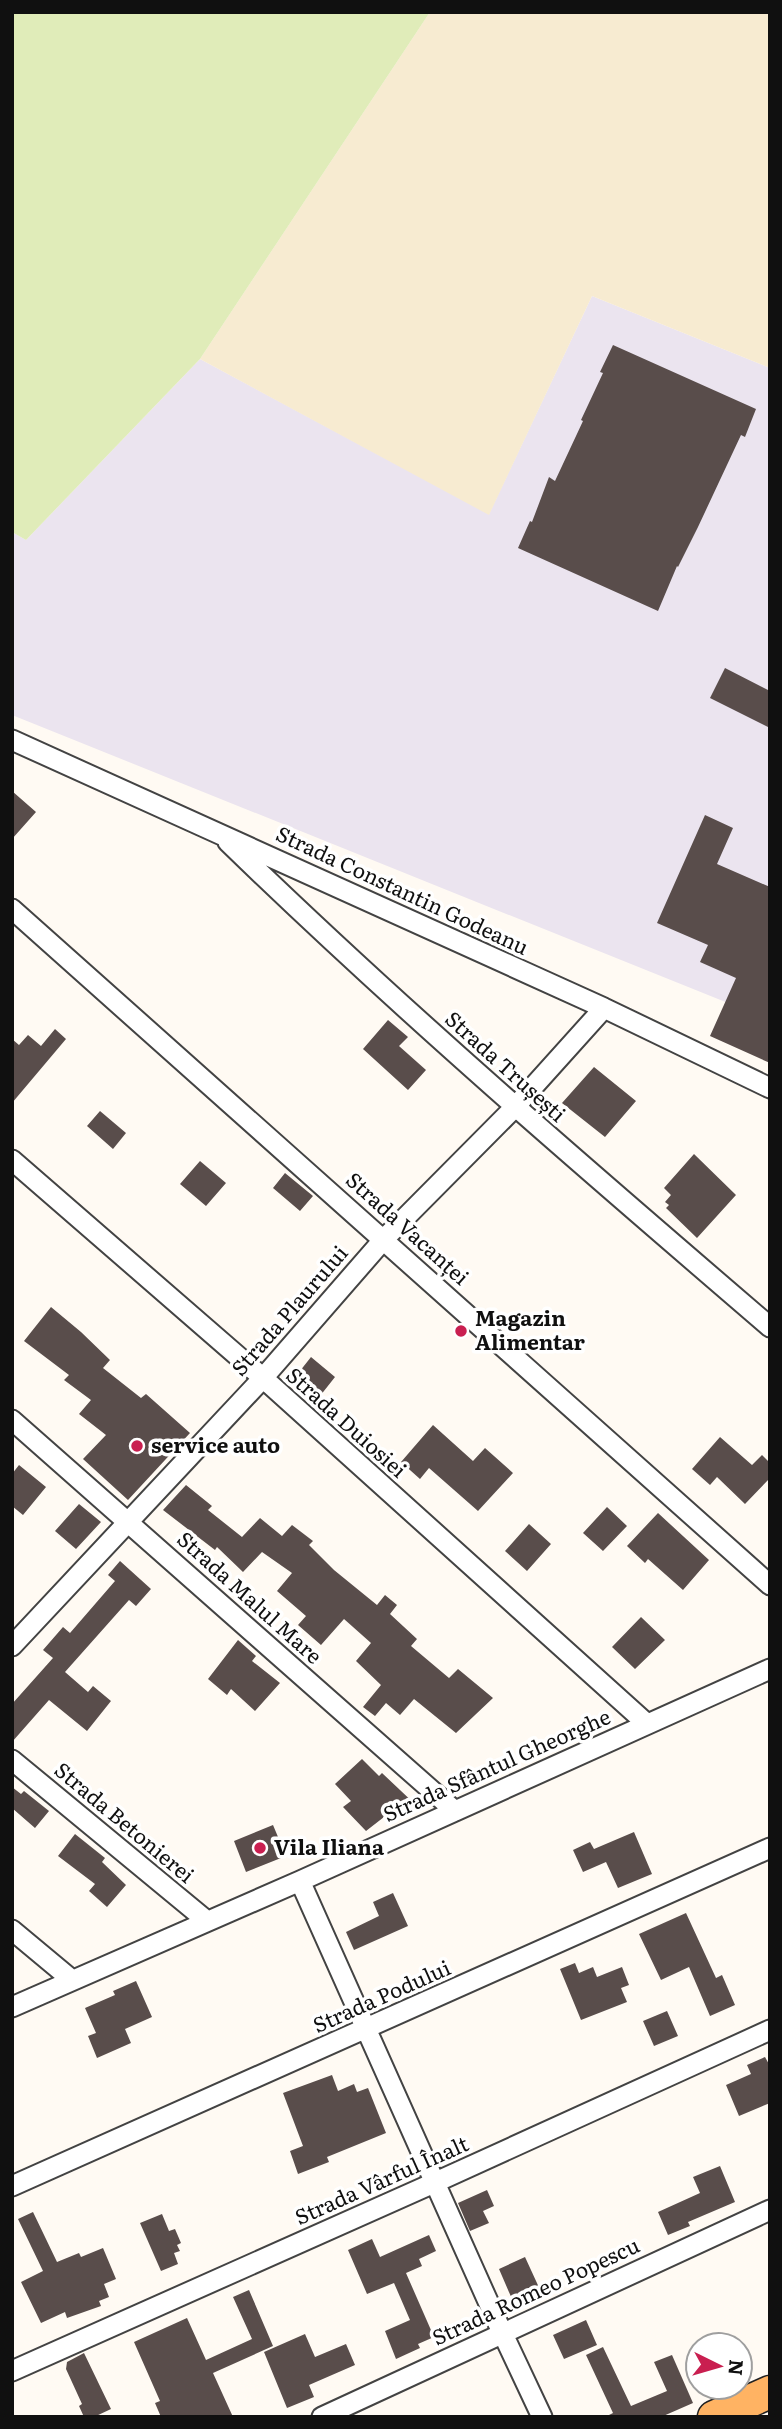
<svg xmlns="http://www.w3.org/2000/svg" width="782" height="2429" font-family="Literata,serif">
<rect width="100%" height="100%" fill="#fffaf3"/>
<!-- industrial -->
<path fill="#ebe4ef" d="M592,296L770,368V1020L12,715V532L26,540L200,359L489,514Z"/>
<!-- farmland -->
<path fill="#f7ebd1" d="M430,12H770V368L592,296L489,515L200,359Z"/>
<!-- green -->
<path fill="#e0ecb9" d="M12,12H430L200,359L26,540L12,532Z"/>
<!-- building -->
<path fill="#594d4b" d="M613,345L756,409L745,437L741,435L698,527L678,567L677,566L658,611L518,548L530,521L532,522L549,477L555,481L583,421L581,420L603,373L600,372Z
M725,668L770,691V728L710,698Z
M12,791L36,812L12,839Z
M705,815L733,828L717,864L770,887V1063L710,1036L736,978L700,962L708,945L657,923Z
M388,1020L408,1037L399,1046L426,1070L408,1090L363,1049Z
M55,1029L66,1039L12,1103V1039L19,1045L28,1035L41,1046Z
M594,1067L636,1101L605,1137L562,1103Z
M100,1111L126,1133L113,1149L87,1126Z
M694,1154L736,1195L697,1238L666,1208L669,1205L665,1202L671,1195L664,1188Z
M200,1161L226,1183L206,1206L180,1184Z
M285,1173L313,1196L300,1211L273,1188Z
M51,1307L81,1332L110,1360L103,1368L141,1398L146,1394L190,1433L128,1500L83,1459L106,1435L79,1414L91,1400L64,1380L69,1375L24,1341Z
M311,1357L335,1377L320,1396L296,1376Z
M433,1425L473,1461L485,1448L513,1473L478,1511L429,1468L420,1479L401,1462Z
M720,1437L752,1465L762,1455L770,1463V1478L745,1504L717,1477L710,1485L692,1469Z
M19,1465L46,1487L23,1515L12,1506V1474Z
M186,1485L212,1506L208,1510L242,1537L260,1518L282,1536L292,1525L313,1541L309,1545L334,1570L377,1605L385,1595L397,1605L390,1614L417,1639L411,1646L449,1678L458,1669L493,1698L456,1733L414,1699L400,1715L386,1703L375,1716L363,1707L381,1685L356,1661L371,1643L344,1619L321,1645L298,1625L306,1616L277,1591L292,1573L262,1552L243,1572L217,1547L215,1550L163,1510Z
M79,1504L101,1522L76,1549L55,1531Z
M607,1507L627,1526L603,1551L583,1533Z
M658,1513L709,1560L683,1590L648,1559L645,1563L627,1546Z
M529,1524L551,1544L527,1571L505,1551Z
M120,1561L151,1589L136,1606L129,1600L65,1672L88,1692L93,1686L111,1701L87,1731L49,1700L12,1742V1704L53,1658L43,1650L63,1627L70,1633L115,1581L108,1575Z
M641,1617L665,1640L635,1669L612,1647Z
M238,1640L256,1656L252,1661L280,1683L255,1711L231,1689L227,1695L208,1679Z
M362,1759L379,1776L382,1773L418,1807L399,1817L393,1810L366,1831L343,1807L351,1801L335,1784Z
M12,1787L21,1794L24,1791L49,1811L35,1828L12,1808Z
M273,1825L286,1856L246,1872L234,1841Z
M634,1832L652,1874L618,1888L606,1862L583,1872L573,1850L590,1842L594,1849Z
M75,1834L105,1858L102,1862L126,1885L107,1907L89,1891L95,1884L58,1856Z
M393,1893L408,1926L354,1950L346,1932L379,1916L373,1902Z
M686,1913L716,1978L722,1975L735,2005L710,2016L689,1967L661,1980L639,1934Z
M575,1963L579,1973L593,1967L597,1977L622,1967L629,1985L621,1988L627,2002L581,2020L560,1969Z
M136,1981L152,2017L125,2029L131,2043L97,2058L88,2036L96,2033L85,2008L115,1995L113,1991Z
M667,2011L678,2036L654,2046L643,2021Z
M765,2057L770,2066V2103L739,2116L726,2085L751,2074L747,2065Z
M332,2075L338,2091L354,2084L357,2092L368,2088L386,2133L327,2157L329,2162L298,2174L290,2151L303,2146L283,2093Z
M720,2166L735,2202L688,2222L690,2226L668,2235L658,2212L700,2193L693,2177Z
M487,2190L494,2206L483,2211L489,2223L470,2231L458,2203Z
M33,2212L57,2262L79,2253L81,2257L103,2248L116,2279L104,2284L109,2297L99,2301L101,2306L67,2318L65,2312L41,2323L21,2282L43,2271L18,2219Z
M162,2214L169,2231L175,2229L181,2243L177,2245L180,2251L174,2253L178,2264L161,2271L140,2223Z
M429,2235L436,2251L419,2259L422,2266L406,2273L434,2337L418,2344L420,2348L396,2359L385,2331L410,2320L394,2283L367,2294L348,2250L372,2239L380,2257Z
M525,2257L542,2294L515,2306L499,2269Z
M249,2290L273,2346L213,2373L233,2417H161L155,2403L160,2401L134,2342L187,2318L206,2360L252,2339L233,2297Z
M586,2320L597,2345L564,2359L553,2335Z
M305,2334L315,2357L346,2344L355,2365L309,2385L314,2397L287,2408L264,2352Z
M603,2347L631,2406L667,2391L654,2362L672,2355L693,2403L661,2417H605L613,2413L586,2355Z
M84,2353L111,2409L94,2417H84L79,2406L82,2404L66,2369L67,2362Z"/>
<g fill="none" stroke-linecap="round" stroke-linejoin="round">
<defs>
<path id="minor" d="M12,740L604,1008L770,1088
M228,842C402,1011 586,1169 770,1327
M12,909L770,1585
M12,1160L263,1378L646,1723
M12,1420L455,1811
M12,1646L263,1378L384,1239L515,1107L604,1008
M12,1760L207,1921
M300,1881L495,2317L542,2417
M12,1930L72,1980
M12,2007L300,1881L770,1669
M12,2186L770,1848
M12,2371L436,2182L770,2030
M322,2417L770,2210"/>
<path id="primary" d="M714,2417L770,2392"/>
</defs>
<!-- minor casing -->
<use href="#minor" stroke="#434343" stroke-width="23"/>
<!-- primary casing -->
<use href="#primary" stroke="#212121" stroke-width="35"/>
<!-- minor -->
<use href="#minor" stroke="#fff" stroke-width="19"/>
<!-- primary -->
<use href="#primary" stroke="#ffb363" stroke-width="32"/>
</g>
<!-- markers -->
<g fill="#c91f50" stroke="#fff" stroke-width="2.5">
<circle cx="461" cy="1331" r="7"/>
<circle cx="137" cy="1446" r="7"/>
<circle cx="260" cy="1848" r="7"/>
</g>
<g text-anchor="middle" stroke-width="7" stroke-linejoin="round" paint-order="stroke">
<!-- street labels -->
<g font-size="21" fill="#101010" stroke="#fff">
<text transform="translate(402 891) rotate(25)" y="7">Strada Constantin Godeanu</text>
<text transform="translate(505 1067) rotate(42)" y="7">Strada Trușești</text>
<text transform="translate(407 1229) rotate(42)" y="7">Strada Vacanței</text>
<text transform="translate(290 1311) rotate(-49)" y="7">Strada Plaurului</text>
<text transform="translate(346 1423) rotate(42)" y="7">Strada Duiosiei</text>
<text transform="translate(249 1598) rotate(42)" y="7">Strada Malul Mare</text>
<text transform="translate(497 1766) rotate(-24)" y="7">Strada Sfântul Gheorghe</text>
<text transform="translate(124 1823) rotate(40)" y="7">Strada Betonierei</text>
<text transform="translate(382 1997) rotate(-24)" y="7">Strada Podului</text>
<text transform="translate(382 2181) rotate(-24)" y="7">Strada Vârful Înalt</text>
<text transform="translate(536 2292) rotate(-25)" y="7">Strada Romeo Popescu</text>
</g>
<!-- poi labels -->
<g font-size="21" font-weight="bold" fill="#101010" stroke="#fff" text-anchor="start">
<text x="475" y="1326">Magazin<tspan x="475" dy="24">Alimentar</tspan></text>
<text x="151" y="1453">service auto</text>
<text x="274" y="1855">Vila Iliana</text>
</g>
</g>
<!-- border -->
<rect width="782" height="2429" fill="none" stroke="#101010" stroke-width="28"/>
<!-- north arrow -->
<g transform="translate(719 2366) rotate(95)"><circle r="33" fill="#ffffff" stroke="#9f9f9f" stroke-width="2"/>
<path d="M0-5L12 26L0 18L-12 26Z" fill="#c91f50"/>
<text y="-10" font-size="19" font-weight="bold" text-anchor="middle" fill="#101010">N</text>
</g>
</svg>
